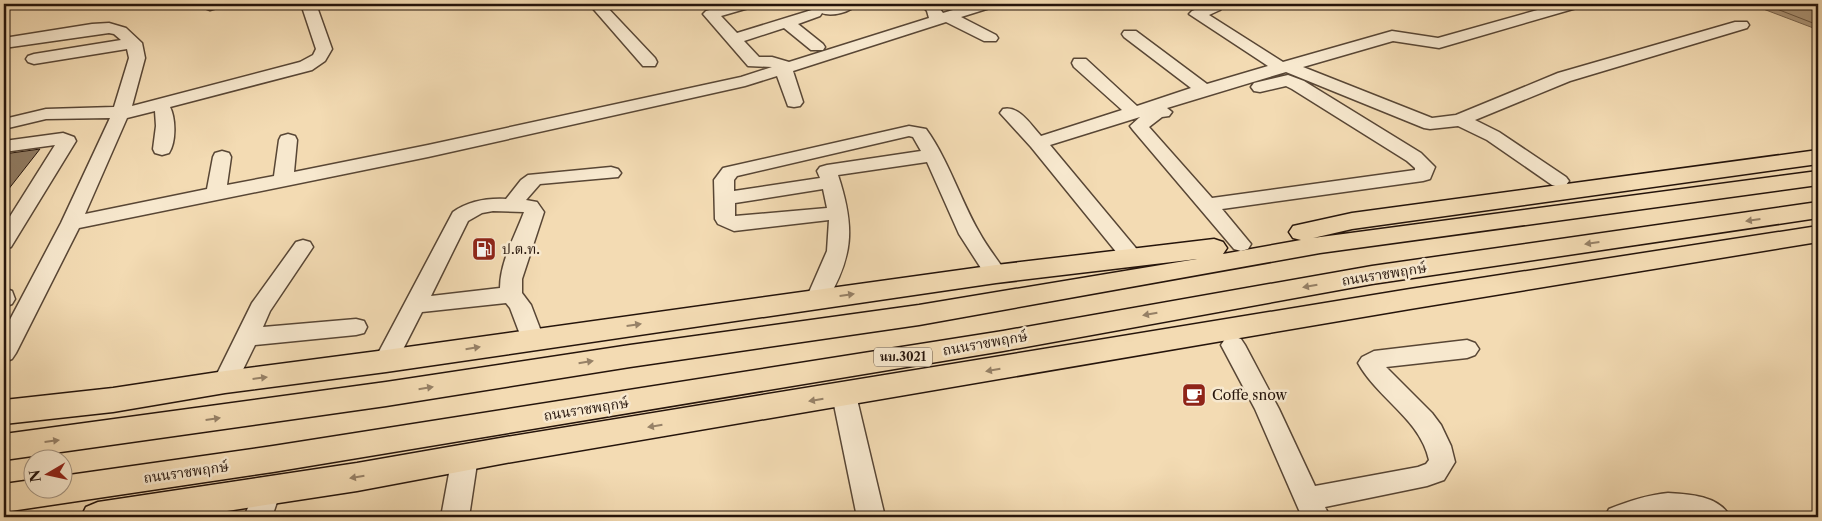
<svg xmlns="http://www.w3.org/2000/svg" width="1822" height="521" font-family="'Libre Caslon Text','Noto Serif Thai',serif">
<rect width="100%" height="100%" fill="#f3dbb3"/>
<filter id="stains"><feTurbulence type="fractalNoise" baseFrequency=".004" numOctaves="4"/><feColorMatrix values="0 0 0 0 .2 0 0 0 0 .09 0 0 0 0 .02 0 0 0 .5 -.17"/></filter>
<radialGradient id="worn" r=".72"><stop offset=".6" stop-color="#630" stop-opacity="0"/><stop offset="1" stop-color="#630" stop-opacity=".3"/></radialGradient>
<!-- water -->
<path fill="#ad977a" stroke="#77634e" d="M1750,4H1818V30L1816,29Z"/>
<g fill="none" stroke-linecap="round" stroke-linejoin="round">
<!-- shore -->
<path stroke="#695642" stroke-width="1" d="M1764,4L1818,25"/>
</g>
<!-- building -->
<path fill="#907b62" stroke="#25140b" d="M40,149L4,195V154Z"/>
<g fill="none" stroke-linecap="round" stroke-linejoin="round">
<defs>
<path id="minor" d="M203,4H223L220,7L210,10L205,8Z
M301,4H316L332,49L325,61L312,70L170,107C176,119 176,142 169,153L162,155L155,153L153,149L156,126L155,111L127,118L85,214L207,189L213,157L215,153L222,151L229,153L231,157L227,185L274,176L279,140L281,136L288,134L295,136L297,140L294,172L428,145L741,77L772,67L748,66L703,14L706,11L731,4H755L752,7L721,16L737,33L815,9L812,4H856C852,12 831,17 822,13L820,16L798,24L823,44L825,47L823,50H811L784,28L744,41L759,57H772L789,62L929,18L927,11L921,4H936L943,13L973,4H995L993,7L961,17L996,35L998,38L996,41H984L946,22L793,71L803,102L800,106L794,107L788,106L777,76L745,86L428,157L79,228L16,353L12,359L4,362V331L61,223L110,118L46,119L4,129V119L46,109L114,107L129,58L127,49L34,64L28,62L26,59L28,56L34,54L121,40L114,34L109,33L4,48V38L92,24L109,23L126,28L142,43L145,58L132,106L300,62L313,55L316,49Z
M589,4H604L655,58L657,62L655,66H643Z
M1210,4H1220L1223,7L1220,10L1209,15L1283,62L1392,31L1438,38L1559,4H1582L1580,7L1439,48L1393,41L1303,67L1432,118L1456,115L1558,73L1735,22H1747L1749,25L1747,28L1570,81L1475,120L1499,132L1566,177L1569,181L1566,185L1559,187L1552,185L1487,140L1458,126L1430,129L1424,128L1286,72L1167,108L1172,112L1169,116L1162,117L1149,127L1212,198L1415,170V168L1407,161L1292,89L1286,86L1260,92L1254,91L1251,87L1254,83L1288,75L1304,81L1421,153L1435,167L1430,179L1423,181L1222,209L1251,244L1248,249L1241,251L1234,249L1133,130L1130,126L1140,117L1050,145L1145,259L1142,264L1134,266L1126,264L1031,147L1000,113L1003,109C1019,105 1031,125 1041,136L1122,110L1074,67L1072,63L1074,59H1086L1137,106L1191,88L1124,37L1122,34L1124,31H1136L1207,84L1268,66L1189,14L1192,11Z
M909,126L926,129C949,161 960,199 979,232C987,247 998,260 1007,274L1004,279L996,281L988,279L959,234L927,162L838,175C855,227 854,256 825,304L817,307L809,304L806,299L827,251L829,220L734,231L718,224L715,219L714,180L723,168ZM909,136L913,137L921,151L827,165L820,167L817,171L820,178L734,191V180L737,176ZM823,189L827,208L735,216V203Z
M63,133L74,137L76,141L11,247L4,249V226L55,145L4,152V141Z
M611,167L618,169L621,173L618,177L540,184L526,200L537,202L544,212L522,279V293L531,305L544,339L540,345L532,347L524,345L510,308L506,303L422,312L394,367L386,370L378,367L374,361L453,212C469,201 487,198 506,199L521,180L528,175ZM493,211L524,212C515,236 500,262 500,288L431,296L468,221L482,213Z
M303,240L310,242L313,247L270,311L263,327L356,319L364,321L367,327L364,333L356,335L255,345L234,388L225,391L216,388L213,382L252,303L296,242Z
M4,288L12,291L15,299L12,304L4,307Z
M1233,336L1241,339L1245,345L1279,409L1315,486L1418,467L1426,464L1429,460C1420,419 1378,399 1358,363L1362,357L1374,351L1467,340L1475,343L1479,349L1475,355L1467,358L1386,367L1432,413L1441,425L1451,446L1455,462L1444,480L1427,486L1325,507L1330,517H1302L1255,409L1221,345L1225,339Z
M844,386L853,388L856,395L885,517H857L832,395L835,388Z
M465,446L474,450L478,457L469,517H441L452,457L456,450Z
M268,479L277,482L281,490L272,517H244L259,482Z
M1668,493C1689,494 1720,496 1730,517H1605L1609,509C1629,501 1647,495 1668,493Z"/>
<path id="major" d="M1818,150V164L1352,229L1313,238L1818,171V185L1320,253L919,325L630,367L386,406L4,460V434L386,382L630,345L919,305L1197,259L996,283L386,372L225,393L113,412L4,424V400L113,388L225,371L386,350L996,265L1214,239L1223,242L1227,248L1223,254L1301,240L1293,238L1289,232L1293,226L1352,213Z
M1818,202V218L1372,284L1003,351L273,472L4,512V484L32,480V488H62V476L273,446L1003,331L1372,266Z
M1818,226V242L1410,309L506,463L357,491L188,517H81L86,507L98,502L357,463L506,437L1410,289Z"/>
</defs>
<!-- minor casing -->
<use href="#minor" stroke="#584635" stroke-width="3"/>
<!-- major casing -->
<use href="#major" stroke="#25140b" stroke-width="3"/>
<!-- minor -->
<use href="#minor" fill="#f7e8ce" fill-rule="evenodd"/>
<!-- major -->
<use href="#major" fill="#f3dbb3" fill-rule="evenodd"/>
</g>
<!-- one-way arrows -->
<defs><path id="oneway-solid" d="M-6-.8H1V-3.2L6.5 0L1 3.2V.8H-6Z" transform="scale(1.25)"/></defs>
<g fill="#968167">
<use href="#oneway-solid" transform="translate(1753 220) rotate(172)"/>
<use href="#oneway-solid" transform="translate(1592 243) rotate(172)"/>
<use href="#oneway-solid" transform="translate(1310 286) rotate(170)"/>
<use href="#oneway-solid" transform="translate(847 295) rotate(-8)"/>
<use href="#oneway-solid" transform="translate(1150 314) rotate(170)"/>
<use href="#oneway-solid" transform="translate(634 325) rotate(-8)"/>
<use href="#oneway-solid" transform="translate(473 348) rotate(-9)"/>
<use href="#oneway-solid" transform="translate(586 362) rotate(-9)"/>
<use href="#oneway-solid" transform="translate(993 370) rotate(170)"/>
<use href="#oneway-solid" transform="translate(260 378) rotate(-7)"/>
<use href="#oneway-solid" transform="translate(426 388) rotate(-9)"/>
<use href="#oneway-solid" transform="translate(816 400) rotate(171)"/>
<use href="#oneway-solid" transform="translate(213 419) rotate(-8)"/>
<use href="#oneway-solid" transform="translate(655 426) rotate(171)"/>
<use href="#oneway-solid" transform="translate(52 441) rotate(-7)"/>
<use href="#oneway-solid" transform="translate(357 477) rotate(171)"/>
</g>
<!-- icons -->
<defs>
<symbol id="fuel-square" viewBox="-11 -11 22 22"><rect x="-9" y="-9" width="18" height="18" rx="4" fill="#8f2418" stroke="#f7e8ce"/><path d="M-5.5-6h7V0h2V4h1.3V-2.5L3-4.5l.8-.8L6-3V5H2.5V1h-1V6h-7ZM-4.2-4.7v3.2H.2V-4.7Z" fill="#fff"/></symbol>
<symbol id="cafe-square" viewBox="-11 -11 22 22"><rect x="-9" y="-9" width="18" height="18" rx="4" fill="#8f2418" stroke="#f7e8ce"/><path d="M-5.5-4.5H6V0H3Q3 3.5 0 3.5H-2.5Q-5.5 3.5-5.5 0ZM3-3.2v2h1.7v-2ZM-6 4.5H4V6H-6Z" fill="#fff"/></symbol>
</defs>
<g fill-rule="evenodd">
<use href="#fuel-square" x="470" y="235" width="28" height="28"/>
<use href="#cafe-square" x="1180" y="381" width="28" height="28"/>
</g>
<g text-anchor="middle" stroke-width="5" stroke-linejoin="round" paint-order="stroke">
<!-- shield labels -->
<rect fill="#f7e8ce" stroke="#645446" stroke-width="1" x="874" y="347.5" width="58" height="19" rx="4"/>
<g font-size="12" font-weight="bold" fill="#25140b">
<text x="903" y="361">นบ.3021</text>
</g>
<!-- poi labels -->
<g font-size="14" fill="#25140b" stroke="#f7e8ce" text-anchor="start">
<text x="502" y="254">ป.ต.ท.</text>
<text x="1212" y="400">Coffe snow</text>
</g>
<!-- street labels -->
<g font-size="14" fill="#25140b" stroke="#f7e8ce">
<text transform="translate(1384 274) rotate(-9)" y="5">ถนนราชพฤกษ์</text>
<text transform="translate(985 343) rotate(-10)" y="5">ถนนราชพฤกษ์</text>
<text transform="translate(586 409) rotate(-9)" y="5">ถนนราชพฤกษ์</text>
<text transform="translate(186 472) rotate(-8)" y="5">ถนนราชพฤกษ์</text>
</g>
</g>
<!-- margin -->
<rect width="1822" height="521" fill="none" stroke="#f3dbb3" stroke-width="20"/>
<rect x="5" y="5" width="1812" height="511" fill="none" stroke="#25140b" stroke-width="2.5"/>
<rect x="10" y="10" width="1802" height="501" fill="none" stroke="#25140b"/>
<!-- north arrow -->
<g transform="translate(48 474) rotate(261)"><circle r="24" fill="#f7e8ce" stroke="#a39380"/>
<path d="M0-4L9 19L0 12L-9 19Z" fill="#8f2418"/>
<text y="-8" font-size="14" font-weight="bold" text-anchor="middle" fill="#25140b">N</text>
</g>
<rect width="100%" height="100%" filter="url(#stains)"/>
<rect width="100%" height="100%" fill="url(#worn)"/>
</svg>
